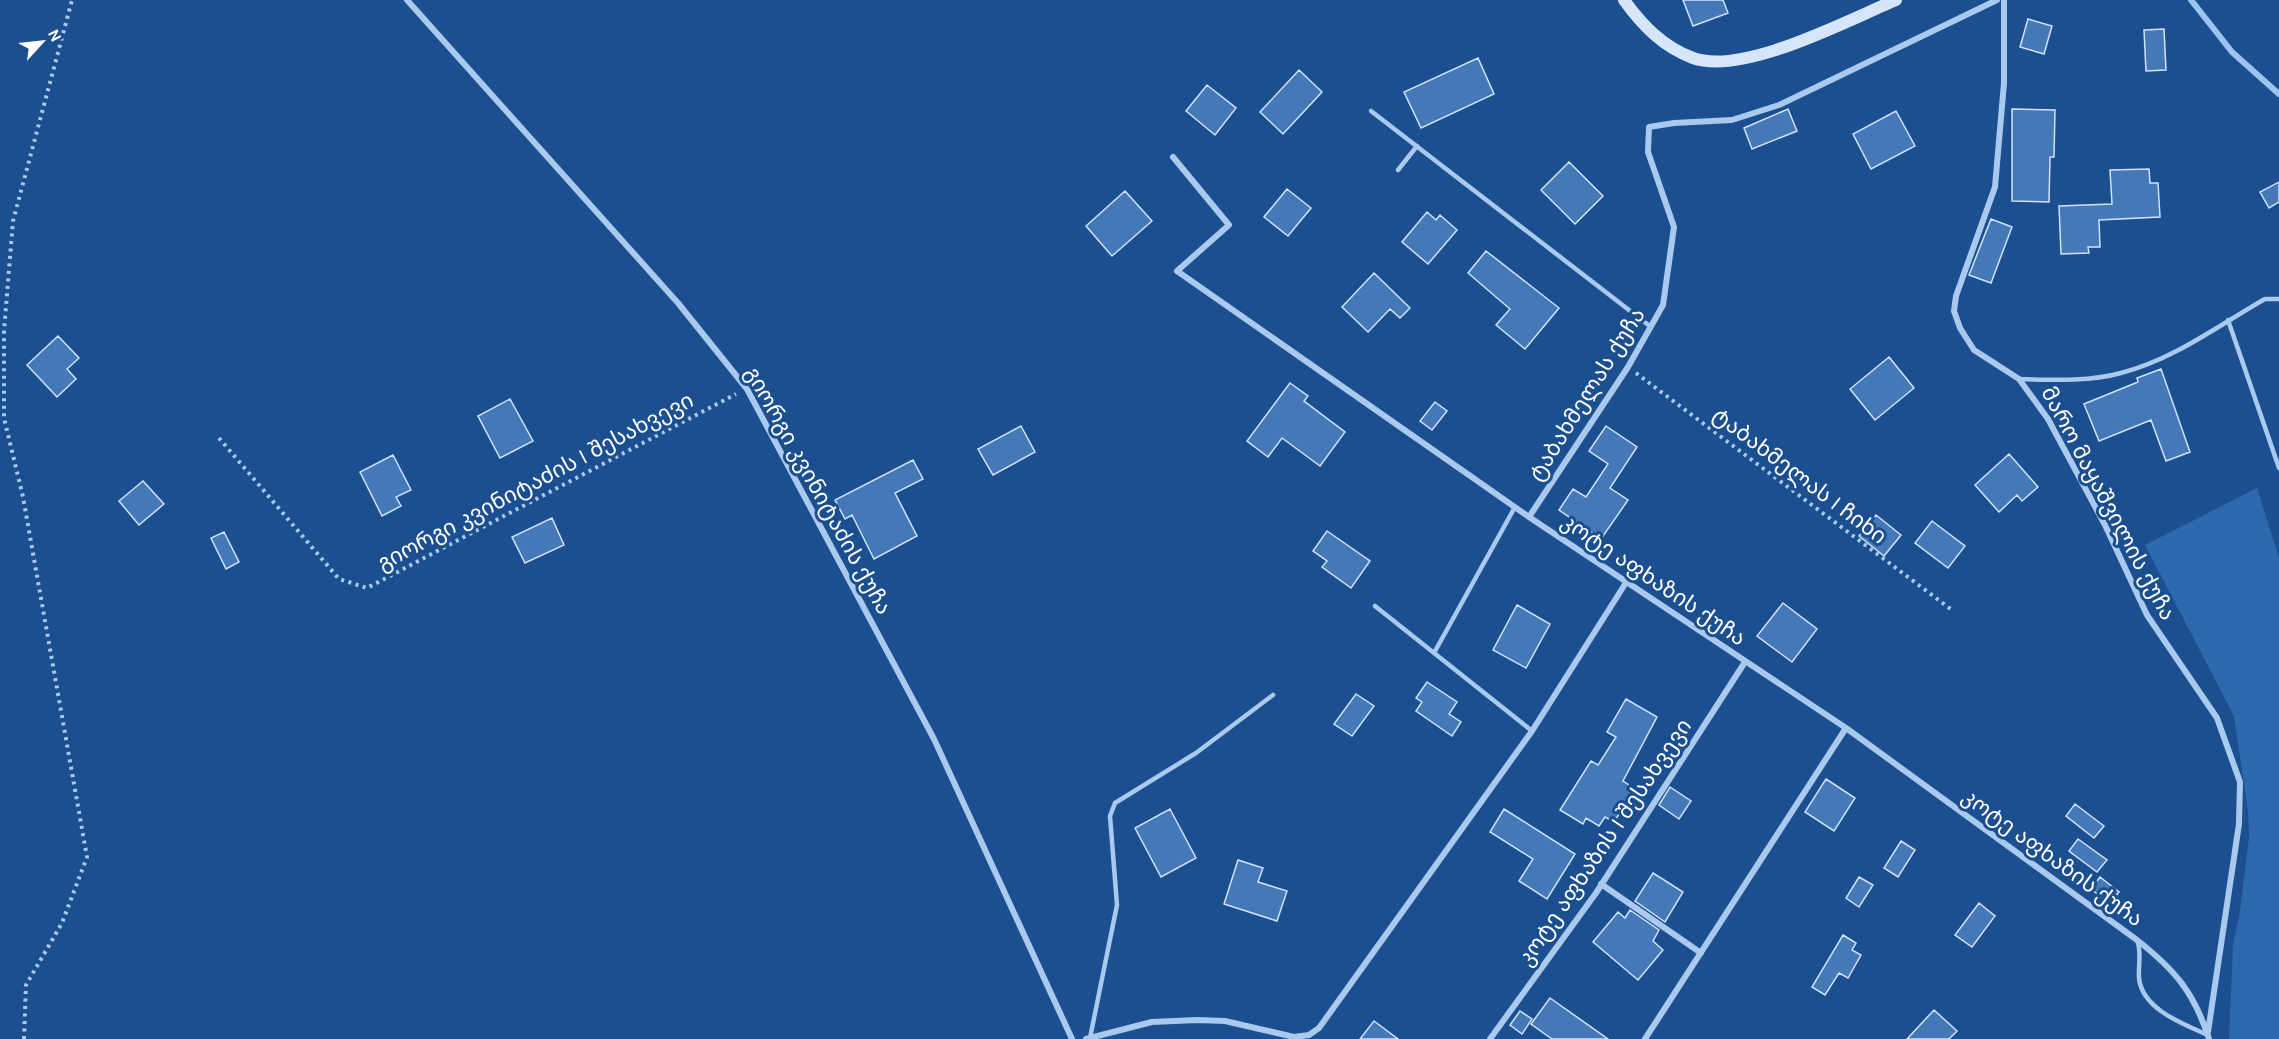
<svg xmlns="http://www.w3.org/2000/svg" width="2279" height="1039" font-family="Karla,'Noto Sans Georgian',sans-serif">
<rect width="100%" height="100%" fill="#1b4f8f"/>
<!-- green -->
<path fill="#2e69ad" d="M2257,488L2279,558V1039H2229L2233,944L2240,912L2249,837L2248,811L2234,716L2145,545Z"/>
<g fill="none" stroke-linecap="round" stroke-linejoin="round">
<!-- stream -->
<path stroke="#9cc4f0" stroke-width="6" d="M2191,0L2232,52L2279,94"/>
</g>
<!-- building -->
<path fill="#4478b7" stroke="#cfe3fa" stroke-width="1.5" d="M1683,0H1723L1728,13L1693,26Z
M2028,19L2052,26L2044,54L2020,47Z
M2164,29L2166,70L2146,71L2144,30Z
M1478,58L1494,94L1421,128L1404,92Z
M1299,70L1322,92L1283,134L1260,112Z
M1207,85L1236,108L1215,135L1186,111Z
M1788,109L1797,131L1752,149L1744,128Z
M2012,109L2055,110L2054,157H2050L2049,202L2012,201Z
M1896,111L1915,146L1871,169L1853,134Z
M1569,162L1603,196L1575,224L1541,190Z
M2149,169L2150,183H2158L2160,217L2099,220L2100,247H2088L2089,253L2061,254L2059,206L2112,204L2110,170Z
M2279,182V202L2269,208L2260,192Z
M1287,189L1311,208L1288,236L1264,217Z
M1125,191L1152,221L1112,256L1086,226Z
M1427,212L1436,220L1440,215L1457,230L1428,264L1402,242Z
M1991,219L2012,227L1991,283L1969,275Z
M1486,251L1559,308L1525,349L1496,325L1510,309L1468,273Z
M1374,273L1410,308L1400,318L1390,309L1368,332L1342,307Z
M58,336L79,358L67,369L76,379L57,397L27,365Z
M1889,357L1914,388L1875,420L1850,389Z
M2161,369L2190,452L2166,461L2151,420L2099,441L2084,404L2138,382L2137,378Z
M1290,383L1308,396L1304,401L1345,432L1320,466L1282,438L1268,457L1247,441Z
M510,399L533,441L500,458L478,416Z
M1435,402L1447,411L1432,430L1420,421Z
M1021,426L1035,452L993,475L978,449Z
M1606,426L1637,447L1610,488L1628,500L1601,539L1559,510L1573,489L1586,497L1608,464L1589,451Z
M2009,454L2038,487L2022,501L2017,495L1999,512L1975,485Z
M393,455L411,490L396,497L401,506L382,516L360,472Z
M913,460L923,479L895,493L917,536L874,559L852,515L845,519L835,500Z
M143,481L164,504L139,525L119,501Z
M1876,515L1901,535L1884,556L1859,536Z
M552,518L564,545L525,563L512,537Z
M1932,521L1965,546L1948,568L1915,543Z
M1327,531L1370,561L1351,588L1322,567L1327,561L1313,551Z
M224,532L239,562L226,569L211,538Z
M1783,603L1817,629L1792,662L1757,636Z
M1517,605L1550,624L1526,668L1493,650Z
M1427,682L1457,702L1449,714L1461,722L1452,736L1416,711L1422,702L1416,698Z
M1356,694L1374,706L1352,736L1334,724Z
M1626,699L1657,717L1623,781L1635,789L1614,822L1605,817L1599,826L1586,818L1583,824L1560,810L1591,761L1598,765L1616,737L1607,732Z
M1826,779L1855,798L1834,831L1805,812Z
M1670,787L1691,801L1679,819L1659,805Z
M2075,804L2104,826L2094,838L2066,816Z
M1170,809L1196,858L1161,877L1135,828Z
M1504,809L1575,854L1547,899L1519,881L1533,859L1490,832Z
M2078,839L2107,860L2097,872L2069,851Z
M1901,841L1915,850L1898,877L1884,868Z
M1238,860L1263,868L1258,882L1287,891L1277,921L1224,904Z
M1653,873L1683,892L1665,922L1635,901Z
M1859,877L1873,885L1859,907L1846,898Z
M2100,877L2119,892L2110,904L2091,889Z
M1979,903L1995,916L1972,947L1955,935Z
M1630,910L1659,930L1653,941L1663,950L1638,980L1593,942L1618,912L1625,918Z
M1843,935L1856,943L1852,950L1861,955L1848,978L1839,973L1825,995L1812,987Z
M1550,998L1608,1039H1552L1531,1024Z
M1934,1010L1957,1031L1949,1039H1907Z
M1520,1011L1532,1019L1522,1034L1510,1025Z
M1374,1021L1398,1039H1360Z"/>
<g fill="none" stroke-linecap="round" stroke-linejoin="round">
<!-- path -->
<path stroke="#a9c9ee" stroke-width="4" stroke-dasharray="3 4.5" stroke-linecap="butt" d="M1636,373L1952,610
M219,438L339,579L367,588L736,394
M24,1039L26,985L62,923L87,857L23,497L4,418V331L13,221L72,0"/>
<!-- lane -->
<path stroke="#a9c9ee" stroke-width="4.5" d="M1371,111L1651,327
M1398,170L1417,146
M2228,320L2279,468
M2019,379C2053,380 2088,382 2121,373C2173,360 2219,325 2265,299H2279
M1375,606L1532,731
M1434,653L1515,507
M2137,940C2142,952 2138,965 2139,978C2142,1009 2183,1024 2208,1035
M1090,1038L1117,905L1110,816L1115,803L1196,753L1273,695"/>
<!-- street -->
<path stroke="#a9c9ee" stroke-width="6" d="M407,0L678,303L747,389L934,739L1072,1039
M2004,0V83L1995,187L1956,296L1954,311L1960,328L1974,350L2019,379L2048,419L2105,525L2147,615L2217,718L2240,782L2239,824L2208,1032
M1173,157L1229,225L1177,271L1529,517L1846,728L2137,940C2175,970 2194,992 2209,1039
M1529,517L1628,367L1663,305L1674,227L1648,152L1649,127L1674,123L1732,120L1779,105L1997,0
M1601,884L1701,953
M1086,1039L1152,1022L1197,1020L1225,1021L1294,1037L1309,1035L1319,1028L1532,731L1627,581
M1490,1039L1596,893L1745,662
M1645,1039L1846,728"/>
<!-- secondary -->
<path stroke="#d6e6fa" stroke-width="12" d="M1624,0C1642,25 1663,47 1693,58C1743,76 1848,20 1896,0"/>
</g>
<g text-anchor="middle" stroke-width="6" stroke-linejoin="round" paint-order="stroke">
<!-- street labels -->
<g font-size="22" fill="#fff" stroke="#1b4f8f">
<text transform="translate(1586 394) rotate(-58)" y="8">ტაბახმელას ქუჩა</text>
<text transform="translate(1800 475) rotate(37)" y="8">ტაბახმელას I ჩიხი</text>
<text transform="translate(535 481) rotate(-28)" y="8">გიორგი კვინიტაძის I შესახვევი</text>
<text transform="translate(819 490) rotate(61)" y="8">გიორგი კვინიტაძის ქუჩა</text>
<text transform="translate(2109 503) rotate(62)" y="8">მარო მაყაშვილის ქუჩა</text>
<text transform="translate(1654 579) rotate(34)" y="8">კოტე აფხაზის ქუჩა</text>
<text transform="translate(1604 842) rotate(-56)" y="8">კოტე აფხაზის I შესახვევი</text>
<text transform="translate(2053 857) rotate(36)" y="8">კოტე აფხაზის ქუჩა</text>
</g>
</g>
<!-- north arrow -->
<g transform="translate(42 42) rotate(63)" stroke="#1b4f8f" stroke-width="4.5" paint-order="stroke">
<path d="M0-4.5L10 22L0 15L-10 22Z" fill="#ffffff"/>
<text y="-9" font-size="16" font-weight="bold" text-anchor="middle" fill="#ffffff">N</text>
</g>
</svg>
